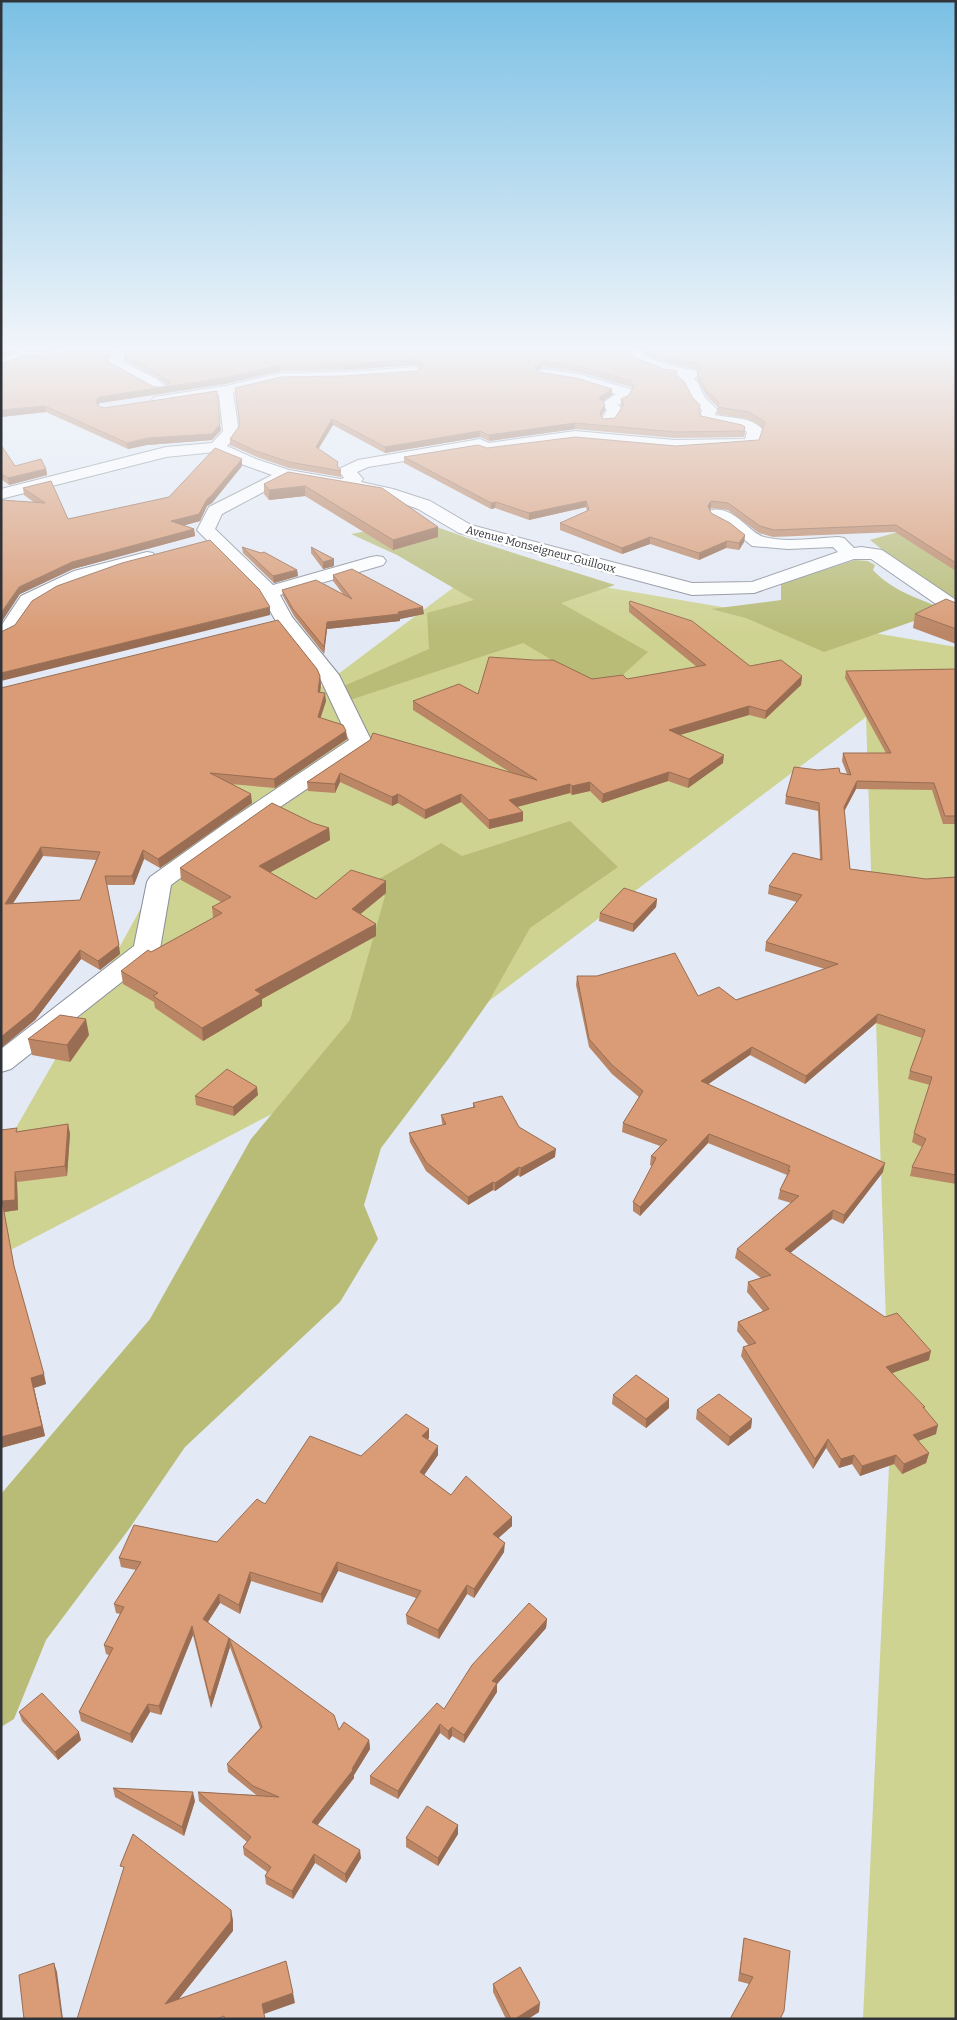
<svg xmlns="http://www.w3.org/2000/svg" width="957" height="2020" font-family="Bitter,serif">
<rect width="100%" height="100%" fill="#e3e9f5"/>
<!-- green -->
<path fill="#cfd392" d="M482,566L956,647V2019H863L890,1445L866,717L489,1001L1,1255V1154L119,948L221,762Z"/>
<!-- forest -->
<path fill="#b8bc77" d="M956,515V604L913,574L870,540Z
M420,521L479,542L615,585L561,603L648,652L605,691L523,643L350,700L337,689L429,649L427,613L474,600L397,555L351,534Z
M855,560L868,561L875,565L873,570C892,591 920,599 946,610L824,652L746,618L711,609L781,600V584Z
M570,821L618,867L530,928L489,1001L449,1058L381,1148L364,1205L378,1239L340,1302L185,1447L129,1529L46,1640L14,1719L1,1727V1494L150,1319L251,1139L350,1020L385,896L367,886L441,843L462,856Z"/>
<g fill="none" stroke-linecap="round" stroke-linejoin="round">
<defs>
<path id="minor" d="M87,351L81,355L23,360L1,369V360L20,352Z
M109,351H122L126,356L122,362L155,378L168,388L166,391H156L109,366L107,363L112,356Z
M629,351H643L644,356L672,366L697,371L699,374L694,379L698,383L705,398L717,409L715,415C730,418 753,417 763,430L757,446L675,450L575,441L487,453L478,449L368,467L357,472L363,479L361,482L393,489L430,501L471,525L692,583L752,582L838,552L833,547L788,549L752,546L730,528L711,518L709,514L711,510C734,505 749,533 764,537C787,543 815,538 838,537L844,538L854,548L861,547L882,550L956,600V615L949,613L871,559H854L754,593L692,595L459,533L418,509L383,496L288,479L222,514L215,529L273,585L371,557L377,556L383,557L386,561L383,565L280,595L292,617L339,675L372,742L369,747L243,832L171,885L160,949L156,955L11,1069L1,1072V1049L134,946L147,882L150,877L227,822L349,740L319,676L277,623L261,595L197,530L209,507L272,475L244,465L215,452L166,457L1,499V489L166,447L212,443L223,431L219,395L159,404L154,403L152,400L154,397L225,386L281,373L344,372L416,367L423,371L416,375L344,380L281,381L233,393L239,432L227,446L256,459L289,470L341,479L344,478L339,471L341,468L358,460L480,439L489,443L575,431L675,440L745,439L747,432L742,429L702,421L700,418L702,410L693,402L685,386L676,380L680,376L664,373L633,361Z
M543,369L578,374L630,389L632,392L626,401L618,405L622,409L613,423H603L601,420L607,410L601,404L616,394L576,382L538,376L536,373Z
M147,552L153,553L156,557L153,561L86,579L35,604L15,634L1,639V626L21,596L74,571Z"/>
</defs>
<!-- minor casing -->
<use href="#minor" stroke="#898f99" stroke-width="2"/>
<!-- minor -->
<use href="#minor" fill="#fff" fill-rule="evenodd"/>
</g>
<!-- wall -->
<path fill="#bb8665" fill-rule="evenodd" d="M77,351H109L110,356L106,361L154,387H165L167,385L156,377L125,361L124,356L125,353L124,351H630L633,357L676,376L692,397L700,405L699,413L701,416L745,427V433L744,437L675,438L575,429L489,441L480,437L385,453L333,425L318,449L338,462V467L341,471V477L289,468L257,457L230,445V439L240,426L235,388L344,376L416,371L420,368L416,365L344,370L281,371L225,384L100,403L98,406L104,408L221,430L212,440L147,445L128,449L46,412L1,417ZM543,367L578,372L631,387L632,390L628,396L621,399V406L622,407L615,418L603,419L601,416L605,410V404L602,401L612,395V389L538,372L537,371Z
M644,351H956V571L895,532L773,537L759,533L728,510L711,508L709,510L711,513L745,535L744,542L739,550L726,548L699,560L650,544L622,554L560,530V523L587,511L586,507L529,520L495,508L491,509L404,463V457L487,448L676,446L759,440L763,428L748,419L717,414L718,407L707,397L697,379V373L699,371V370L672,364L646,355Z
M1,445L15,466L46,469L47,475L9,485L1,479Z
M242,466L212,503L207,506L200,521L183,525L194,529L195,536L73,569L20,594L35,503L24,495L23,488L68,519L169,497Z
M288,472L438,537L393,550L305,496L269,500L264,494V484Z
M242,547L297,570L298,576L274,583L243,553Z
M311,547L334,559V566L323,569L311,553Z
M333,575L424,614L400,619V621L327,629L324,654L294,616L283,596L282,590L343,594L333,581Z
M956,603V644L913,628L915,614Z
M629,604L750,666L802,676L801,685L765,719L749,715L680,735L723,763L688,788L668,781L602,803L590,791L572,795L570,793L517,807L523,812V821L489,829L461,802L425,819L398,803L392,806L340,782L335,793L308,791L307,782L370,740L511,773L413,710V701L592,679H627L697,667L629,612Z
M956,669V824H943L932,790L856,789L844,812L850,869L926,879L956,877V1184L910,1176L912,1167L922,1147L912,1142L914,1133L930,1085L908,1079L910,1071L922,1038L876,1023L805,1084L750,1055L708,1084L883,1172L843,1224L832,1219L790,1253L929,1360L892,1373L924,1409L936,1434L918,1441L929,1453L926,1463L902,1474L894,1464L860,1476L852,1464L839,1468L826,1448L813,1469L741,1356L743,1347L749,1346L737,1331L738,1322L763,1311L747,1292L748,1282L761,1278L735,1258L737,1249L791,1203L778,1199L780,1190L787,1175L708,1143L640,1216L633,1211V1202L652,1166L650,1165L651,1156L660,1146L622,1132L623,1123L639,1097L612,1074L589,1047L576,985L577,976L698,996L736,1000L825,969L765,951L766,942L797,902L768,894L769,886L820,860L818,811L785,804L786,796L840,773L847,774L842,761L843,753H886L845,678L846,671Z
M321,684L320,692L326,701L320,718L346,731L347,739L275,788L230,784L252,803L160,868L144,859L134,885H107L120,954L100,970L81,959L35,1020L1,1048V688ZM43,856L96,860L80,900L13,903Z
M313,823L329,828L330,840L270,872L316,899L386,893L360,914L376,924V936L262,999V1006L203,1041L155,1008L154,1002L123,984L121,971L151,952L213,918L212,907L221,902L181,880L180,868Z
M657,899L656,907L633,932L599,921L600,913Z
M89,1035L70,1062L32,1055L28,1039Z
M258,1095L234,1116L196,1105L195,1096Z
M473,1103L519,1127L555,1157L520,1177L518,1175L495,1191L493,1190L468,1205L426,1171L410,1142L409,1133L443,1125L442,1123L441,1115L473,1107Z
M68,1124L70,1134L67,1176L17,1182L18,1210L4,1212L15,1271L46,1384L34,1388L45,1436L1,1448V1130L17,1132Z
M613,1395L669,1408L646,1428L612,1404Z
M697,1410L752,1419L751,1428L728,1446L696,1419Z
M429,1429V1438L427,1440L438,1455L424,1475L451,1495L512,1517V1526L498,1538L504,1552L474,1598L467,1594L439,1639L407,1624L406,1615L416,1598L338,1571L322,1603L251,1581L240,1614L220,1603L208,1622L339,1730L369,1740L370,1749L354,1775V1778L317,1825L361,1858L346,1883L315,1863L293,1899L266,1884L265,1876L267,1872L244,1855L243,1847L247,1842L199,1801L198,1792L257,1795L255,1794L228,1772L227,1764L260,1728L230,1647L211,1708L193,1635L161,1715L150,1712L132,1743L81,1721L79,1712L109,1655L106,1654L104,1645L120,1614L116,1613L114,1604L136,1570L121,1567L119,1558L217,1542L265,1504L361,1456Z
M547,1619L546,1628L497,1684V1692L464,1743L452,1736L449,1740L440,1733L398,1799L370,1784V1776Z
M19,1712L81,1740L58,1760L22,1721Z
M113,1788L195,1801L184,1836L115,1797Z
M458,1825V1834L438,1866L406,1847V1838Z
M744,1938L782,2019L749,1984L738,1981Z
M493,1984L539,2012L528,2019H506L493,1992Z"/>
<!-- shaded-wall -->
<path fill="#986d53" d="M2,351H16L1,358Z
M108,351H109L110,356L105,363L104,357Z
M416,359V365L344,370V364Z
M543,361V367L534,373V367Z
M281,365V371L225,384L100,403L96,407V401L99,397L224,378Z
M612,389V395L599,404V398Z
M605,404V410L599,419L600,413Z
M45,406L46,412L1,417V410Z
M332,419L333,425L316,453V447Z
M575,423V429L489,441V435Z
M220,424L221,430L212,440L147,445L128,449L127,443Z
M480,431V437L385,453V447Z
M242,459V466L212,503L207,506L200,521L172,529L171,521Z
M46,469L47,475L9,485L8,478Z
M305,486V496L269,500V490Z
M586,501V507L529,520V513Z
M711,501V508L707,513L708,506Z
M496,502L495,508L491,509V503Z
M438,527V537L393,550V540Z
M194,529L195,536L73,569L20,594L1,623V613L19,587L72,562Z
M745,535L744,542L739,550V543Z
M650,537V544L622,554V548Z
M727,541L726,548L699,560V553Z
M334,559V566L323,569V562Z
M297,570L298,576L274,583L273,576Z
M270,607V615L1,681V673Z
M423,607L424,614L400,619V621L327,629L324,654V647L327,622L398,612Z
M320,676L321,684L319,701L318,692Z
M802,676L801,685L765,719L766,711Z
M325,693L326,701L318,726V717Z
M749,706V715L669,738V730Z
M346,731L347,739L275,788L274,779Z
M724,755L723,763L688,788L689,779Z
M669,772L668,781L602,803L603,794Z
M340,773V782L335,793V784Z
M857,781L856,789L842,815L844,807Z
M590,782V791L572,795V786Z
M570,784V793L509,809V800Z
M251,794L252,803L160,868L158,859Z
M398,794V803L392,806V797Z
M461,794V802L425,819V810Z
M523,812V821L489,829V820Z
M329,828L330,840L260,878L259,866Z
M41,847L43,856L7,913L5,904Z
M143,850L144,859L134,885L132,876Z
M386,881V893L352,921V909Z
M657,899L656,907L633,932V924Z
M376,924V936L262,999V1006L203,1041L202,1028L255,990Z
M119,945L120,954L100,970L98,961Z
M80,950L81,959L35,1020L1,1048V1037Z
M878,1014L876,1023L805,1084L806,1076Z
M86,1019L89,1035L70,1062L67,1045Z
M752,1047L750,1055L700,1090L701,1081Z
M257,1087L258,1095L234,1116L233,1107Z
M68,1124L70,1134L67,1176L65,1166Z
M709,1134L708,1143L640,1216V1207Z
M556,1149L555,1157L520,1177L521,1168Z
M885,1163L883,1172L843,1224L844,1215Z
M519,1167L518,1175L495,1191V1183Z
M15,1172L17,1182L18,1210L4,1212L16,1276L2,1201Z
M493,1182V1190L468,1205V1197Z
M833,1210L832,1219L783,1259L785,1249Z
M931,1351L929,1360L884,1376L886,1367Z
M44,1374L46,1384L34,1388L45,1436L1,1448V1437L31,1378Z
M669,1399V1408L646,1428V1419Z
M752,1419L751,1428L728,1446L730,1437Z
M938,1425L936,1434L910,1444L913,1435Z
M429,1429V1438L422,1445V1436Z
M828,1439L826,1448L813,1469L815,1459Z
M438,1446V1455L420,1481V1472Z
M929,1453L926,1463L902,1474L904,1464Z
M854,1455L852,1464L839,1468L841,1459Z
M896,1455L894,1464L860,1476L862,1466Z
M512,1517V1526L493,1543V1534Z
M505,1543L504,1552L474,1598V1589Z
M337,1562L338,1571L322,1603L321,1594Z
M250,1572L251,1581L240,1614L239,1605Z
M467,1585V1594L439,1639L438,1630Z
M219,1594L220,1603L204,1628L203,1619Z
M547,1619L546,1628L497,1684V1692L464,1743V1735L492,1681Z
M192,1626L193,1635L161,1715L159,1706Z
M229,1638L230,1647L211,1708L210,1699Z
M148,1704L150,1712L132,1743L130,1734Z
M440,1724V1733L398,1799V1791Z
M452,1727V1736L449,1740L448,1731Z
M79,1732L81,1740L58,1760L55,1752Z
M369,1740L370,1749L354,1775V1778L313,1831L312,1822L352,1769Z
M193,1792L195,1801L184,1836L182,1827Z
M458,1825V1834L438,1866V1858Z
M360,1850L361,1858L346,1883L345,1874Z
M314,1854L315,1863L293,1899L292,1891Z
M231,1910L233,1920V1931L167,2014L165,2004Z
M54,1963L57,1972L63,2019H62Z
M293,1993L295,2003L264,2014L262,2004Z
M540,2003L539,2012L528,2019H515Z"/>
<!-- building -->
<path fill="#d99c76" stroke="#986d53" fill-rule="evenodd" d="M77,351H108L104,357L107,361L154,387H165L169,383L168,381L155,371L124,356L126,351H630L633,357L664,369L677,371L675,376L684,381L692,397L700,405L699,411L701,416L742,425L745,427L744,431L676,432L575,423L489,435L480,431L385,447L332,419L316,447L338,462L337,465L341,471L289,462L256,451L230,439L240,425L235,388L281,377L344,376L416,371L425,365L416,359L344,364L281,365L224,378L99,397L96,401L98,406L104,408L217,391L220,424L212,434L147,438L127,443L45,406L1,410V364L23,356ZM543,361L578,366L631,381L634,387L628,396L621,399L624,404L615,418L603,419L600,413L605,404L599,398L612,389L576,378L538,372L534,367Z
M653,351H956V563L896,525L774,530L760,526L728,503L711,501L708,506L711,513L730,523L745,535L739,543L727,541L699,553L650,537L622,548L560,523L589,510L586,501L529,513L496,502L491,503L404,457L478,445L487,448L575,437L676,446L759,440L765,422L749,412L718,407L719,402L707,391L697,373L701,368L699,364L673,358Z
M1,445L15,466L41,459L46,469L8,478L1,474Z
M215,448L242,459L211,496L207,499L199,514L171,521L194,529L72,562L19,587L1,613V500L45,503L23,488L51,481L68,519L169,497Z
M288,472L382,488L438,527L393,540L305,486L269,490L264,484Z
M210,540L259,589L270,607L1,673V632L15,625L32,601L57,586L122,563Z
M242,547L261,553L264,552L297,570L273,576Z
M311,547L334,559L323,562Z
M352,569L423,607L398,612L399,614L327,622L324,647L293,609L282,590L316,580L352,599L333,575Z
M946,599L956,603V629L915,614Z
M630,601L692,621L750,666L781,660L802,676L766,711L749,706L669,730L724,755L689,779L669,772L603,794L590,782L572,786L570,784L509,800L523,812L489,820L461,794L425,810L398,794L392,797L340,773L335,784L307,782L370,740L373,733L537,780L413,701L459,684L478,694L489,657L534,660H553L592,679L623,675L627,679L706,665L629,604Z
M278,620L317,669L320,676L318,692L325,693L318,717L343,725L346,731L274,779L210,773L251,794L158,859L143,850L132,876H105L119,945L98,961L80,950L33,1011L1,1037V688ZM41,847L100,852L80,900L5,904Z
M956,669V816H945L934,783L857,781L844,807L850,869L926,879L956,877V1175L912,1167L926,1139L914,1133L932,1077L910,1071L925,1030L878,1014L806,1076L752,1047L701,1081L885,1163L844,1215L833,1210L785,1249L885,1317L897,1313L931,1351L886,1367L925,1407H923L938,1425L913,1435L929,1453L904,1464L896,1455L862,1466L854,1455L841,1459L828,1439L815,1459L743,1347L756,1343L738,1322L769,1309L748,1282L771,1275L737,1249L799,1196L780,1190L790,1170H788L790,1166L709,1134L640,1207L633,1202L656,1158L651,1156L667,1140L623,1123L643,1091L612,1065L589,1039L577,976H597L675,953L698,996L719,987L736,1000L838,964L766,942L802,895L769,886L793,853L822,860L819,803L786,796L794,767L818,770L839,768L840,773L851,775L843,753H891L846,671Z
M272,803L313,823L329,828L259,866L316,899L351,870L386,881L352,909L376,924L255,990L261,994L202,1028L153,996L158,993L121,971L148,950L151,952L222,913L212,907L231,897L180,868Z
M624,888L657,899L633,924L600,913Z
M60,1015L86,1019L67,1045L28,1039Z
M227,1069L257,1087L233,1107L195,1096Z
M502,1096L519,1127L556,1149L521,1168L519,1167L495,1183L493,1182L468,1197L426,1162L409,1133L446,1124L441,1115L475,1107L473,1103Z
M68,1124L65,1166L15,1172V1200L2,1201L14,1266L44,1374L31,1378L42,1426L1,1437V1130L17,1128L16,1132Z
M636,1375L669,1399L646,1419L613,1395Z
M719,1394L752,1419L730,1437L697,1410Z
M406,1414L429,1429L422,1436L438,1446L420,1472L451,1495L466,1476L512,1517L493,1534L505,1543L474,1589L467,1585L438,1630L406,1615L421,1591L337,1562L321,1594L250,1572L239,1605L219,1594L203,1619L334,1715L339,1730L344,1722L369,1740L352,1769L353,1770L312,1822L360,1850L345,1874L314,1854L292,1891L265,1876L271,1867L243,1847L251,1837L198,1792L279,1797L253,1786L227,1764L262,1727L229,1638L210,1699L192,1626L159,1706L148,1704L130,1734L79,1712L113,1648L104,1645L124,1607L114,1604L141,1562L119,1558L134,1525L217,1542L257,1499L265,1504L310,1436L361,1456Z
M529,1603L547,1619L492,1681L497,1683L464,1735L452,1727L448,1731L440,1724L398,1791L370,1776L437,1703L444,1709L472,1665Z
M42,1693L79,1732L55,1752L19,1712Z
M113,1788L193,1792L182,1827Z
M427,1806L458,1825L438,1858L406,1838Z
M133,1834L231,1910V1921L165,2004L286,1961L293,1993L262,2004L265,2019H224V2016L217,2019H77L124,1867L120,1866Z
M744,1938L790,1951L784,2011L780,2019H730L753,1977L740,1973Z
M54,1963L62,2019H24L19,1975Z
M520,1967L540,2003L515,2019H511L493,1984Z"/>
<!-- sky -->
<linearGradient id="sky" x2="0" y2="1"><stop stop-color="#7ac0e4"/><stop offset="0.55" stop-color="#f2f5fa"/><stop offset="1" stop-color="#f2f5fa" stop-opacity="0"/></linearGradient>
<rect width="957" height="634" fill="url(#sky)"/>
<g text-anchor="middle" stroke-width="5" stroke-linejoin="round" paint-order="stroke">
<!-- far-street labels -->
<g font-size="11" fill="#303337" stroke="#fff">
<text transform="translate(541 549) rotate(15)" y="4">Avenue Monseigneur Guilloux</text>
</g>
</g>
<!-- border -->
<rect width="957" height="2020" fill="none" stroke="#303337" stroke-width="5"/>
</svg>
